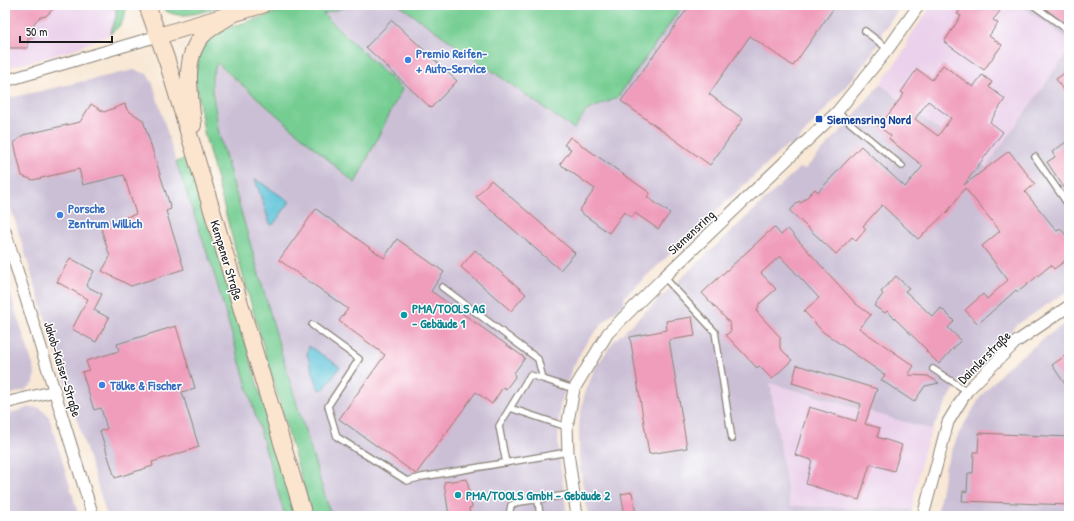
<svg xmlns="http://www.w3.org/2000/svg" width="1074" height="521" font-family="'Patrick Hand',sans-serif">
<rect width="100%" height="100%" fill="#fff"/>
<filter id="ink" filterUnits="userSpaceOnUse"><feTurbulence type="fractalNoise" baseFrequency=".025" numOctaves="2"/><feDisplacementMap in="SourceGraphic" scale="8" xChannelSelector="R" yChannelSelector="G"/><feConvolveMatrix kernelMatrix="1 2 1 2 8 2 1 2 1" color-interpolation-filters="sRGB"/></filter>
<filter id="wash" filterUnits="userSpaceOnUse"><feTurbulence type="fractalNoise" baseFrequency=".012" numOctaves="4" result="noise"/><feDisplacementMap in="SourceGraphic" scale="16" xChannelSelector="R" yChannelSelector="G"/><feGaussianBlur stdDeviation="0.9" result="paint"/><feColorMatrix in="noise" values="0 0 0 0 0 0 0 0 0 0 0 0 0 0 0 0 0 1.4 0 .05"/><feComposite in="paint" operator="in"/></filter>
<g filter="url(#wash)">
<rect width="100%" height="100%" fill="#f8e8d5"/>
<!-- built -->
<path fill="#ebd1eb" d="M5,5H116V17L110,34L70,51L5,68Z
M932,5H1020L1069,40V50L986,167L880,84L907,47V41Z
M770,383L932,430L922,457L912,509L790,506Z"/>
<!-- industrial -->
<path fill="#cbbfd5" d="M352,5H399L574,129L586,111L617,98L683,5H902L882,32L883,38L854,77L793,146H786L625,296L624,303L602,324L584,346L571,371L560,406L558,446L567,516H331L282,355L219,134L212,76L216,63L355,183L402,89L323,14Z
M1020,5H1069V40Z
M1069,50V290L1018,324L987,352L960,381L947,401L932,430L770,383L790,506L912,509L911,516H588L579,462V423L584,396L594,370L613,342L799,168L805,169L847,124L880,84L986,167Z
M134,70L147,74L153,84L176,162L213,270L285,516H107L5,189V99Z
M5,277L35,372L34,383L25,390L5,396Z
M1069,320V516H937L946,465L959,433L981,396L1008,366Z
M30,407L40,408L49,417L79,516H5V415Z"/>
<!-- green -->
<path fill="#75cd92" stroke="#487457" d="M116,5H126C126,19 121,26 110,34L116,17Z
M159,5H226C206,10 176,25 159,5Z
M299,5H352L323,14L402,89L355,183L217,63L212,76V87L219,134L282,355L331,516H312L235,248L204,132L195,77L201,47L210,37L222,30Z
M399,5H683L617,98L586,111L574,129Z
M187,158L219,252L296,516H285L213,270L176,162Z"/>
<!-- water -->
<path fill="#5bc2d8" stroke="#3c6f7a" d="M255,179L289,201V203L273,225L270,224Z
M309,346L340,367L324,389L319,390L307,354Z"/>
<g id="blocks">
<!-- building -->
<path fill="#f09cbb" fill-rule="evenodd" d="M8,5H57L46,16L40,17L34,23V38H28V48H9Z
M690,5H836L793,66L750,36L709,94L743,119L710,165L621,101Z
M964,5H991L1000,11L993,20L998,23L989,36L1002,45L984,70L944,42L961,16L957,14Z
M1040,5H1069V26L1067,25Z
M392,20L457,81L431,108L366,47Z
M943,65L973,87L982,75L992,82L989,87L1005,99L990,122L1003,132L964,185L1009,151L1035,184L1025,192L1057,231L1060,228L1069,239V258L1054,269L1051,265L1018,292L1016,290L978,324L965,310L983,294L987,299L1008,280L982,246L1000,231L965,188L948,211L918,239L882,205L863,226L866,229L856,241L852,237L836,254L790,211L799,201L801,203L815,189L818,192L861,146L905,187L923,166L889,139L891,136L876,124L881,117L885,119L904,94L901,92L917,69L932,80ZM928,101L951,118L938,136L915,119Z
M1069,70V99L1056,79Z
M91,104L104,112L125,104L127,110L143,120L171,209L166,211L184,269L131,286L102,271L110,257L100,225L136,214L124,175L83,185L79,169L33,180L22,176L14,143L23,135L80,122Z
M570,137L650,193L647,197L670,213L658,229L635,213L632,218L624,212L609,233L579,211L595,189L560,164L571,149L564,145Z
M1069,140V195L1047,162L1055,157L1052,152Z
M491,180L575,253L560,270L476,197Z
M316,209L384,258L397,239L444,272L431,291L525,358L514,373L515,377L506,389L503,387L492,404L476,392L416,474L339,419L385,355L339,321L348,309L279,260Z
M774,227L781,235L788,229L856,304L871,315L859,328L914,366L908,375L928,376L939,383L925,386L914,402L881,380L885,375L823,332L804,311L819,298L780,256L761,273L776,289L759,304L757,312L780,337V348L792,360L772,379L759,366L757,368L726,335L731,331L730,323L702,293Z
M475,250L526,294L511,311L461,267Z
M70,258L94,271L86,286L102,294L94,310L109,318L96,342L72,329L88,299L57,282Z
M896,276L909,288L905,291L933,317L941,308L954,321L948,328L961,340L939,364L926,351L927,350L887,311L885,313L874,306L883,294L881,292Z
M692,317L695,336L669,340L687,448L649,454L630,337L667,330L666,321Z
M176,326L195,388L182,392L199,447L152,462L153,466L115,478L100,431L107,429L101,408L94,410L82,372L89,370L86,361L119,351L117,344Z
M1069,353V390L1052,365Z
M797,365L877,389L865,424L880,428L877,437L902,445L894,471L870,464L859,500L806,484L812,460L795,455L809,407L856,421L861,404L792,383Z
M979,433L1069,437V505L962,501L963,491L967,492L968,473H973L974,452H978Z
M467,479L472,507L469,508L470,516H449L444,482Z
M632,492L636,514L625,516L621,494Z"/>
</g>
</g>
<g filter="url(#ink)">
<use href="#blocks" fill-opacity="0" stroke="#8a8278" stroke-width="1"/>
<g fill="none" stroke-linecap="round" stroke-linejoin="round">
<defs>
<path id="lane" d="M1033,5L1065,28
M865,31L888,49
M837,112L902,166
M1035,157L1069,206
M664,277L715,332L732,439
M442,287L538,359L543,379L574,389
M312,325L359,359L328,406L337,437L407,481L422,477L568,452
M933,369L967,391
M543,379L530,375L510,408L567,427
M506,463L499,426L510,408
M538,500L540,516
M509,516L511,505L520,502L574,494"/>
<path id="street" d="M5,81L158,36
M5,231L93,516
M5,403L55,391
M577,516L568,452L567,427L574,389L608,333L664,277L837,112L888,49L919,5
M923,516L948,422L967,391L1016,342L1069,306"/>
<path id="secondary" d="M147,5L167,61L304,516
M158,36L262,5
M193,125C191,96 181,60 202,36C211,26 224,20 235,13"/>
</defs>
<!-- lane casing -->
<use href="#lane" stroke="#8a8278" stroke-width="8"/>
<!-- street casing -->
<use href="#street" stroke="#8a8278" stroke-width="13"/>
<!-- secondary casing -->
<use href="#secondary" stroke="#8a8278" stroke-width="18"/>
<!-- lane -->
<use href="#lane" stroke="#fff" stroke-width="5.5"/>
<!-- street -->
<use href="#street" stroke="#fff" stroke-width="11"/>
<!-- secondary -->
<use href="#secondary" stroke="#fce5cf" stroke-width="16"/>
</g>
</g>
<!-- markers -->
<g fill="#3f7fe0" stroke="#fff" stroke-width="1.5">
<circle cx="408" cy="60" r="4"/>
<circle cx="60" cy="215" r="4"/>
<circle cx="102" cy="385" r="4"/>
</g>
<rect fill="#1a4fb4" stroke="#fff" stroke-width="1.5" x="815" y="115" width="8" height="8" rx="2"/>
<g fill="#0f9aa8" stroke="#fff" stroke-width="1.5">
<circle cx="404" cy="315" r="4"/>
<circle cx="458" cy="495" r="4"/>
</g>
<g text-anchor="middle" stroke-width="3" stroke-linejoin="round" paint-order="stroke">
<!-- shop labels -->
<g font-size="13" font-weight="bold" fill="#366cbe" stroke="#fff" text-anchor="start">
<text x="416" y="58">Premio Reifen-<tspan x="416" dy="15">+ Auto-Service</tspan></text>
<text x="68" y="213">Porsche<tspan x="68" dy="15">Zentrum Willich</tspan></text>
<text x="110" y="390">Tölke &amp; Fischer</text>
</g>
<!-- transit labels -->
<g font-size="13" font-weight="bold" fill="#164399" stroke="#fff" text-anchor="start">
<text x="827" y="124">Siemensring Nord</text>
</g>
<!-- street labels -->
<g font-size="13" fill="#1c1c1c" stroke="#fff">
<text transform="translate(691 232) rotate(-43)" y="5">Siemensring</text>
<text transform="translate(227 260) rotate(73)" y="5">Kempener Straße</text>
<text transform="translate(984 357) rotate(-45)" y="5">Daimlerstraße</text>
<text transform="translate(63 369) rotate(73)" y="5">Jakob-Kaiser-Straße</text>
</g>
<!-- culture labels -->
<g font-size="13" font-weight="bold" fill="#0d838f" stroke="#fff" text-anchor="start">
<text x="412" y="313">PMA/TOOLS AG<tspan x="412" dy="15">- Gebäude 1</tspan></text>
<text x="466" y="500">PMA/TOOLS GmbH - Gebäude 2</text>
</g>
</g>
<!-- margin -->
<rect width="1074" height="521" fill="none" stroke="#fff" stroke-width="20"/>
<!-- scale -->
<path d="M20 36v6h92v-6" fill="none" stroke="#1c1c1c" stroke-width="2"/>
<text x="26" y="36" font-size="12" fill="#1c1c1c" stroke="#ffffff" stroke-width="3" paint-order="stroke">50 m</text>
</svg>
